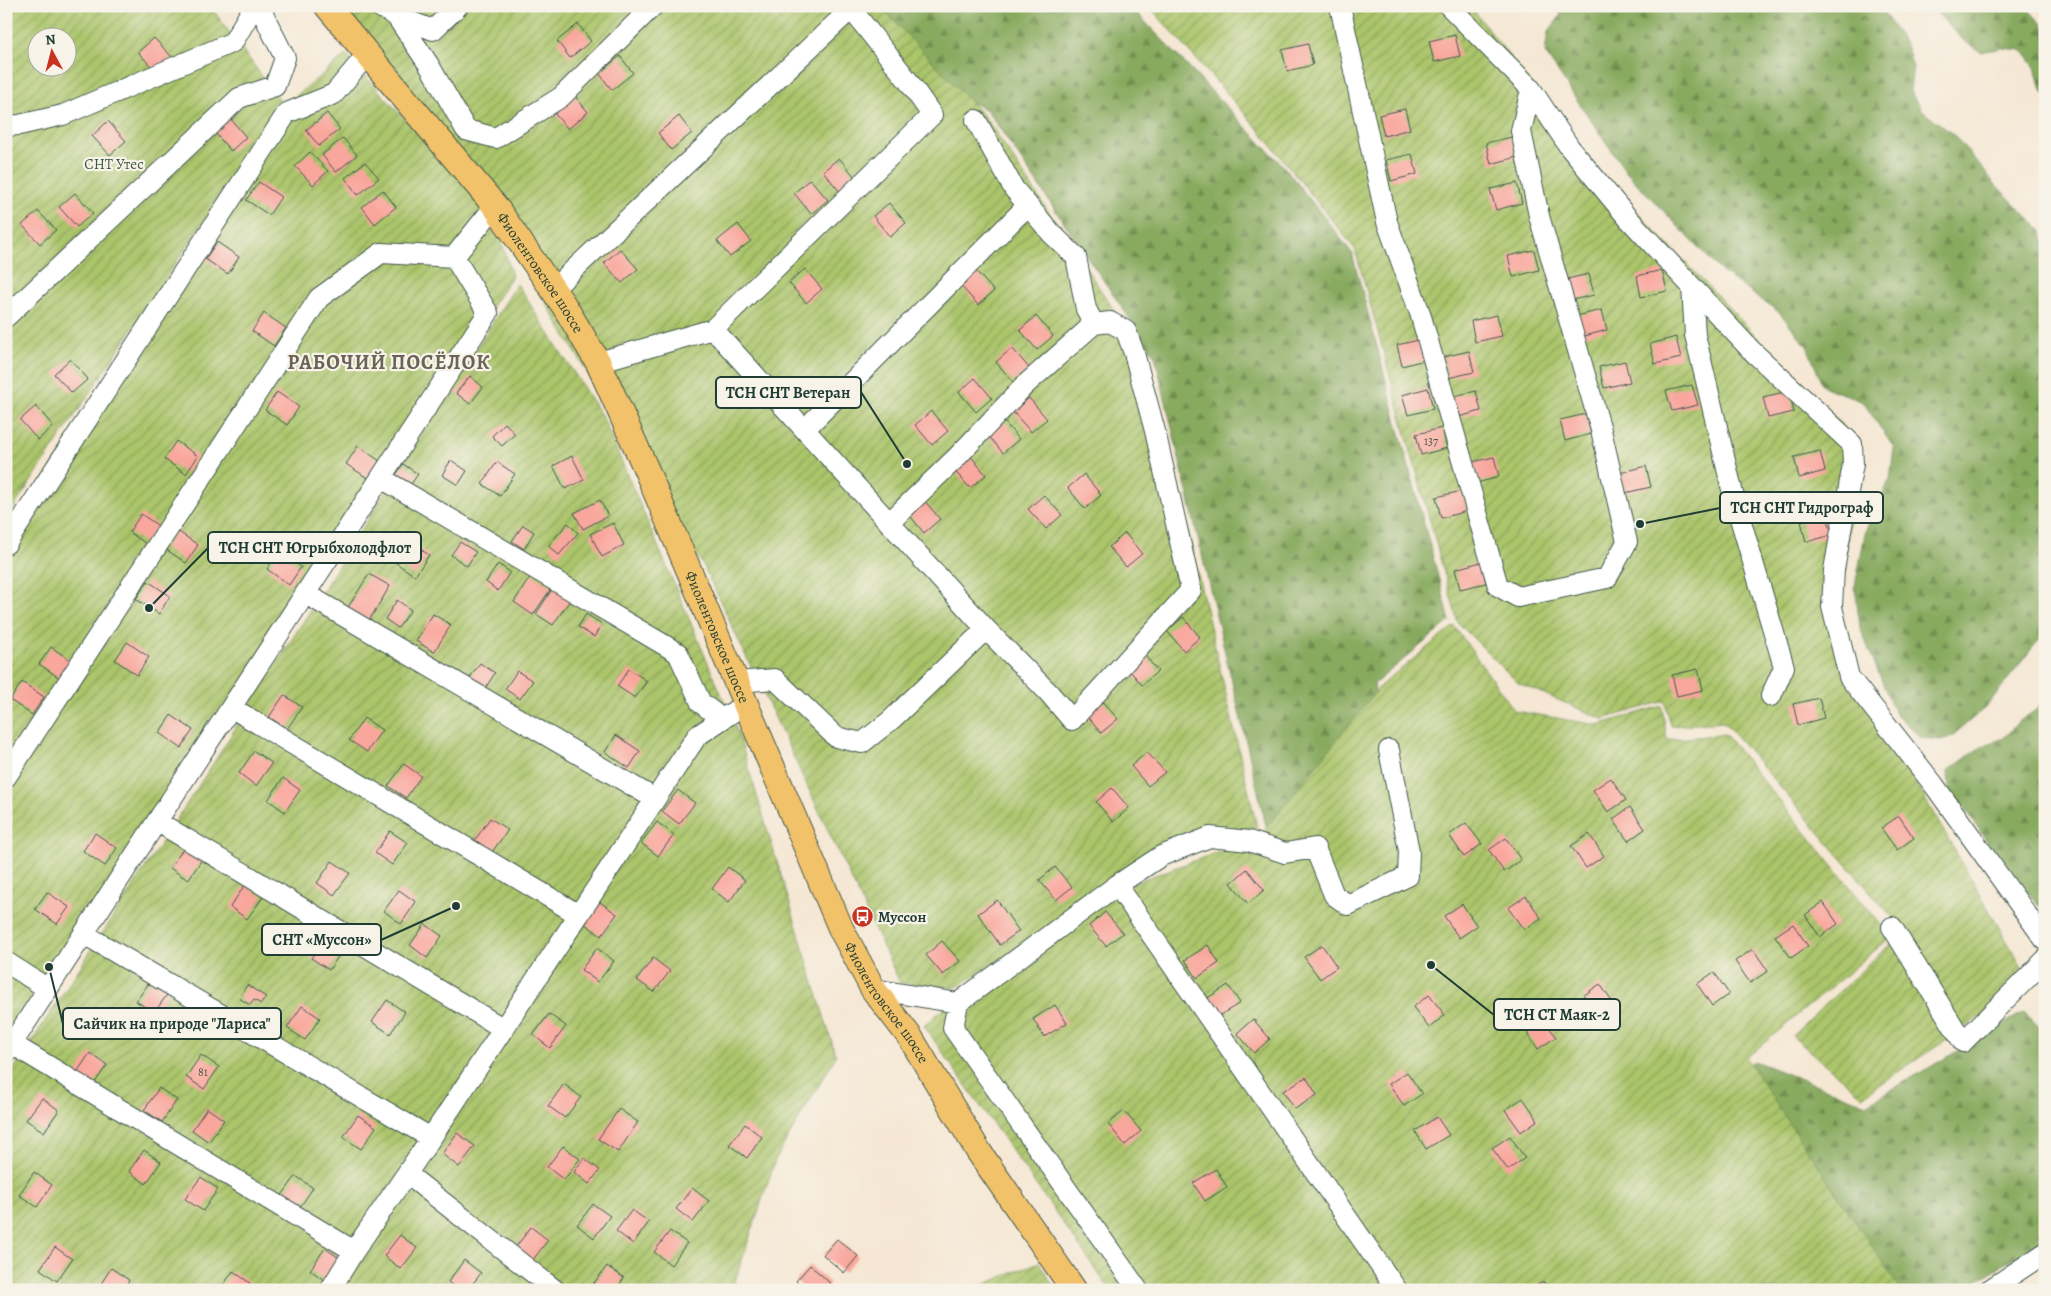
<svg xmlns="http://www.w3.org/2000/svg" width="2051" height="1296" font-family="Alegreya,serif">
<defs>
<pattern id="forest-firs" width="22" height="20" patternUnits="userSpaceOnUse" patternTransform="scale(1.25)"><rect width="22" height="20" fill="#88aa5f"/><path d="M5 1l3.5 6h-7zM16 11l3.5 6h-7z" fill="#6f8c4f"/></pattern>
<pattern id="garden-furrows" width="10" height="10" patternUnits="userSpaceOnUse" patternTransform="scale(1.25)"><rect width="10" height="10" fill="#abc56b"/><path d="M-1 1l2-2M0 10L10 0M9 11l2-2" fill="none" stroke="#8ba159"/></pattern>
</defs>
<rect width="100%" height="100%" fill="#f7f3e8"/>
<filter id="ink" filterUnits="userSpaceOnUse"><feTurbulence type="fractalNoise" baseFrequency=".02" numOctaves="2"/><feDisplacementMap in="SourceGraphic" scale="10" xChannelSelector="R" yChannelSelector="G"/><feConvolveMatrix kernelMatrix="1 2 1 2 8 2 1 2 1" color-interpolation-filters="sRGB"/></filter>
<filter id="wash" filterUnits="userSpaceOnUse"><feTurbulence type="fractalNoise" baseFrequency=".0096" numOctaves="4" result="noise"/><feDisplacementMap in="SourceGraphic" scale="20" xChannelSelector="R" yChannelSelector="G"/><feGaussianBlur stdDeviation="1.12" result="paint"/><feColorMatrix in="noise" values="0 0 0 0 0 0 0 0 0 0 0 0 0 0 0 0 0 1.4 0 .05"/><feComposite in="paint" operator="in"/></filter>
<g filter="url(#wash)">
<rect width="100%" height="100%" fill="#f5e7d3"/>
<!-- forest -->
<path fill="url(#forest-firs)" stroke="#54744a" d="M860,6H1130L1287,170L1352,253L1450,621L1374,684L1393,804L1280,885L1155,356L987,110L891,63Z
M1556,6H1879L1907,47L1913,67L1910,91L1922,110L1955,136L1996,185L2042,231L2045,249V632L1986,707L1952,736L1942,740L1920,738L1895,713L1860,628L1855,586L1866,529L1890,479L1894,448L1863,402L1823,386L1807,346L1779,312L1722,272L1627,173L1545,53L1548,32L1561,15Z
M1930,6H2025L2045,27V95L2040,87L2035,67L2022,50L2002,48L1981,52L1964,41Z
M2045,699V912L1998,859L1964,806L1949,792L1948,771L1982,746L2004,738L2018,722L2036,710Z
M2024,1012L2045,1032V1239L1962,1290H1701L1690,1104L1754,1061L1867,1104Z"/>
<!-- garden -->
<path fill="url(#garden-furrows)" stroke="#658150" fill-rule="evenodd" d="M6,6H210L282,103L6,519ZM38,38H68V68H38Z
M315,6H880L986,118L1148,361L1257,827L1188,839L955,988L900,983L704,567L495,218L512,276L6,1038V539L279,110L346,55L491,213Z
M1149,6H1332L1336,23L1370,6H1470L1608,182L1859,443L1839,605L1855,677L2031,983L1862,1096L1792,1036L1904,931L1724,722L1671,726L1665,701L1603,719L1518,683L1458,623L1355,249L1260,131Z
M517,284L603,418L738,733L836,1056L776,1158L732,1290H6V1081L218,756Z
M1454,626L1515,711L1598,725L1662,706L1667,740L1725,734L1891,937L1746,1058L1901,1290H1110L924,1026L960,994L1133,883L1259,837L1381,685Z
M1039,1262L1056,1290H970Z"/>
<g id="blocks">
<!-- building -->
<path fill="#f9a69c" d="M578,24L591,41L570,58L557,41Z
M1455,35L1460,56L1434,62L1429,41Z
M154,38L172,57L156,72L138,52Z
M1308,44L1313,65L1287,71L1282,50Z
M620,56L633,73L612,90L599,73Z
M575,96L588,112L568,129L554,113Z
M1405,109L1410,129L1384,136L1379,115Z
M327,113L340,129L319,146L306,130Z
M679,116L692,133L671,150L658,133Z
M229,117L246,137L231,151L213,131Z
M108,121L126,141L110,155L92,136Z
M1512,137L1517,157L1491,164L1486,143Z
M343,138L357,155L336,172L322,155Z
M310,152L328,171L313,185L295,166Z
M1412,154L1417,174L1391,181L1386,160Z
M839,158L856,178L840,192L823,171Z
M365,162L379,178L358,195L345,178Z
M810,179L828,200L811,214L794,193Z
M259,182L281,197L269,215L246,200Z
M1517,183L1522,203L1496,210L1490,189Z
M383,190L396,207L375,224L362,207Z
M75,193L93,213L77,227L59,207Z
M889,203L906,223L890,237L873,216Z
M38,211L56,230L40,244L22,225Z
M738,224L751,241L730,257L717,241Z
M217,242L239,257L228,274L205,259Z
M620,249L638,269L622,283L604,263Z
M1534,250L1539,270L1513,277L1508,256Z
M805,269L822,289L806,303L789,283Z
M1662,270L1667,291L1641,297L1637,276Z
M976,271L994,291L978,305L960,285Z
M1589,274L1594,295L1568,301L1563,280Z
M1602,310L1607,330L1581,337L1576,316Z
M264,313L286,328L274,346L252,331Z
M1497,315L1502,336L1475,342L1471,321Z
M1036,316L1053,336L1037,350L1020,330Z
M1676,337L1681,358L1655,364L1650,344Z
M1423,339L1428,359L1402,366L1397,345Z
M1012,348L1030,369L1013,382L996,362Z
M1469,351L1474,372L1448,378L1443,357Z
M70,359L88,379L72,393L54,374Z
M1625,361L1630,382L1604,388L1599,367Z
M470,376L483,387L470,404L456,393Z
M975,378L992,398L976,412L959,392Z
M1692,385L1698,405L1672,411L1666,391Z
M1428,388L1433,409L1408,415L1402,395Z
M1476,391L1481,411L1455,418L1450,397Z
M1789,391L1794,412L1768,418L1763,397Z
M277,392L299,407L287,425L265,410Z
M1029,398L1047,419L1031,432L1013,412Z
M36,406L53,426L38,440L20,420Z
M931,411L948,431L932,445L915,425Z
M1586,414L1591,434L1565,441L1560,420Z
M1001,418L1019,439L1003,453L985,432Z
M505,423L515,434L502,446L492,436Z
M1442,428L1447,448L1421,455L1416,434Z
M176,441L198,456L186,474L164,459Z
M358,446L380,461L369,479L346,464Z
M1820,451L1825,471L1799,478L1794,457Z
M969,454L986,475L970,488L952,468Z
M572,456L584,480L565,489L553,466Z
M1494,457L1499,477L1473,484L1468,463Z
M451,460L467,471L458,485L442,475Z
M497,462L515,474L500,496L482,484Z
M403,464L418,474L409,487L394,478Z
M1646,466L1651,487L1625,493L1620,473Z
M1084,474L1101,495L1085,509L1068,488Z
M1462,491L1467,511L1441,518L1436,497Z
M1044,495L1062,515L1046,529L1028,509Z
M923,499L940,519L924,533L907,512Z
M600,500L608,516L583,529L574,513Z
M141,514L163,529L151,547L129,532Z
M1827,515L1832,535L1806,542L1801,521Z
M568,523L578,533L559,555L548,546Z
M613,523L624,545L602,557L590,534Z
M523,525L534,532L524,549L512,541Z
M176,530L198,545L186,563L164,548Z
M1125,533L1142,554L1126,567L1109,547Z
M410,542L429,555L415,576L396,563Z
M460,542L476,552L467,566L451,555Z
M279,552L301,567L289,585L267,569Z
M1481,562L1486,583L1460,589L1455,569Z
M498,564L510,572L498,591L486,582Z
M369,574L390,586L368,622L347,609Z
M532,574L552,587L533,615L514,602Z
M148,581L170,596L159,614L136,599Z
M554,586L572,597L553,625L536,614Z
M397,600L411,610L398,628L385,619Z
M433,614L451,625L434,652L416,641Z
M586,614L602,624L594,637L578,627Z
M1183,617L1200,637L1184,651L1167,631Z
M127,642L149,657L137,675L115,660Z
M51,647L73,662L61,679L39,664Z
M1141,651L1158,671L1142,685L1125,665Z
M480,663L495,673L483,692L467,682Z
M629,669L647,681L635,698L617,686Z
M1698,669L1703,690L1677,696L1672,675Z
M517,671L533,681L520,699L505,689Z
M22,682L44,697L32,715L10,700Z
M284,695L302,707L287,729L269,717Z
M1819,698L1824,718L1798,725L1793,704Z
M1100,699L1118,719L1101,733L1084,713Z
M171,715L193,730L181,748L159,733Z
M364,718L382,730L367,752L349,740Z
M616,735L640,751L629,768L605,752Z
M254,751L272,763L256,786L239,773Z
M1147,752L1165,772L1148,786L1131,766Z
M404,764L421,776L406,798L388,786Z
M283,778L300,790L285,812L268,800Z
M1611,778L1626,800L1608,812L1593,790Z
M1112,788L1129,808L1113,822L1096,802Z
M678,790L695,803L679,824L662,811Z
M1630,807L1645,829L1628,841L1613,819Z
M1899,816L1914,838L1897,850L1881,828Z
M490,818L508,830L492,852L475,840Z
M657,822L674,835L658,856L641,843Z
M1466,823L1482,844L1464,857L1449,835Z
M390,831L408,843L392,865L375,853Z
M95,833L117,848L105,866L83,851Z
M1589,834L1604,856L1586,868L1571,846Z
M1506,838L1521,860L1504,872L1489,850Z
M185,846L203,858L188,880L170,868Z
M332,861L350,873L334,895L317,883Z
M728,867L745,880L729,902L712,889Z
M1055,867L1072,887L1056,900L1039,880Z
M1247,869L1264,890L1248,904L1231,883Z
M245,885L263,897L247,919L230,907Z
M399,890L416,902L401,924L384,911Z
M47,892L69,907L57,924L35,909Z
M1526,896L1541,918L1524,930L1508,908Z
M997,900L1019,931L1000,945L978,914Z
M600,902L617,914L601,936L584,923Z
M1823,902L1838,924L1820,937L1805,915Z
M1462,904L1477,926L1459,938L1444,916Z
M1105,912L1123,933L1106,946L1089,926Z
M425,924L442,936L427,958L410,945Z
M1793,924L1808,946L1791,958L1775,936Z
M327,936L344,948L329,970L311,958Z
M942,941L960,961L943,975L926,955Z
M1208,945L1219,963L1197,978L1185,960Z
M1322,945L1337,967L1320,979L1304,957Z
M597,948L614,961L598,982L581,970Z
M1753,949L1768,971L1750,983L1735,961Z
M653,958L670,971L654,992L637,980Z
M1714,972L1729,994L1712,1006L1697,984Z
M152,979L169,992L154,1013L136,1001Z
M1600,984L1615,1006L1598,1018L1583,996Z
M247,985L266,997L261,1004L254,1000L250,1005L239,998Z
M1228,985L1240,1003L1217,1017L1206,999Z
M1429,995L1445,1015L1429,1028L1413,1007Z
M387,1000L405,1012L390,1034L372,1022Z
M1055,1005L1067,1023L1044,1037L1033,1019Z
M302,1006L320,1018L305,1040L287,1028Z
M549,1014L566,1026L550,1048L533,1035Z
M1541,1015L1556,1037L1538,1049L1523,1027Z
M1253,1019L1270,1039L1254,1053L1237,1033Z
M90,1053L107,1065L92,1087L75,1075Z
M201,1055L219,1067L204,1089L186,1077Z
M1407,1072L1422,1094L1404,1106L1389,1084Z
M1306,1077L1317,1095L1295,1109L1283,1091Z
M564,1084L581,1097L565,1118L548,1106Z
M159,1088L177,1100L162,1122L144,1110Z
M42,1098L59,1110L44,1132L26,1120Z
M1523,1098L1538,1120L1521,1132L1505,1110Z
M207,1108L224,1120L209,1142L192,1130Z
M619,1109L638,1122L618,1152L598,1139Z
M1124,1111L1141,1131L1125,1145L1108,1124Z
M358,1115L376,1127L361,1149L343,1137Z
M1437,1117L1449,1135L1426,1149L1415,1131Z
M745,1124L762,1137L747,1158L729,1145Z
M457,1133L475,1146L459,1167L442,1154Z
M1510,1136L1525,1158L1508,1170L1492,1148Z
M563,1146L580,1159L564,1180L547,1167Z
M144,1150L161,1162L146,1184L129,1171Z
M584,1158L600,1170L589,1184L574,1172Z
M1216,1169L1227,1187L1205,1201L1193,1183Z
M34,1172L52,1185L37,1207L19,1195Z
M296,1176L313,1188L298,1210L280,1198Z
M201,1177L218,1189L203,1211L185,1199Z
M692,1188L709,1201L693,1222L676,1209Z
M593,1204L610,1216L594,1238L577,1225Z
M632,1210L649,1222L633,1244L616,1231Z
M531,1227L548,1240L532,1261L515,1248Z
M670,1231L687,1243L671,1265L654,1252Z
M400,1235L417,1248L401,1269L384,1256Z
M837,1239L858,1256L844,1273L823,1255Z
M55,1247L72,1259L57,1281L40,1269Z
M325,1248L342,1260L327,1282L310,1270Z
M464,1260L481,1273L468,1290H458L448,1282Z
M810,1265L830,1283L824,1290H806L796,1281Z
M607,1266L624,1278L616,1290H594L591,1287Z
M111,1268L129,1280L123,1290H97Z
M233,1271L250,1283L246,1290H220Z
M1544,1282L1549,1290H1532L1539,1284Z"/>
</g>
</g>
<g filter="url(#ink)">
<use href="#blocks" fill-opacity="0" stroke="#3f564c" stroke-width="1"/>
<g fill="none" stroke-linecap="round" stroke-linejoin="round">
<defs>
<path id="minor" d="M378,6L396,16L433,30L458,6
M1340,6L1387,222L1420,313L1498,586L1518,597L1607,578L1627,542L1601,430L1539,216L1521,131L1531,89L1449,6
M396,16L429,65L466,130L496,138L561,97L653,6
M1531,89L1570,148L1627,217L1751,350L1852,444L1853,464L1834,570L1832,607L1849,677L1934,785L2045,940
M6,126L19,125L63,115L233,42L254,6
M454,257L495,206
M1692,287L1695,335L1734,498L1784,667L1771,696
M552,290L851,9
M6,317L239,98L275,86L285,58L259,6
M713,329L986,629L1049,693L1072,720L1191,590L1155,431L1134,353L1126,331L1110,322L1094,324L1086,309L1076,257L1052,234L1014,189L976,120
M598,362L713,329L932,115L909,82L849,6
M805,429L1028,205
M381,478L678,653L701,703L722,719
M890,522L956,458L1025,385L1094,324
M6,544L287,113L334,94L364,58
M306,594L655,799
M736,682L775,679L836,737L862,743L891,720L986,629
M232,708L579,915
M6,777L319,298L381,253L454,257
M158,822L504,1029
M1117,885L1397,1290
M1892,927L1963,1042L2045,960
M84,934L431,1138
M6,962L48,989
M873,989L958,1003L1117,885L1161,856L1210,837L1249,841L1285,853L1315,848L1334,895L1348,905L1408,876L1409,851L1389,750
M958,1003L953,1028L1138,1290
M12,1044L354,1251
M6,1053L488,313L454,257
M407,1174L555,1290
M330,1290L354,1251L431,1138L697,736L745,704
M1989,1290L2045,1253"/>
<g id="major">
<path id="s1" d="M327,6L495,206L563,304L598,362L646,469L841,929L873,989L910,1037L979,1152L1074,1290"/>
</g>
</defs>
<!-- minor casing -->
<use href="#minor" stroke="#3f564c" stroke-width="22"/>
<!-- major casing -->
<use href="#major" stroke="#3f564c" stroke-width="27"/>
<!-- minor -->
<use href="#minor" stroke="#fff" stroke-width="20"/>
<!-- major -->
<use href="#major" stroke="#f2c26a" stroke-width="25"/>
</g>
</g>
<!-- icons -->
<defs>
<symbol id="bus-disc" viewBox="-11 -11 22 22"><circle r="9.5" fill="#c8321e" stroke="#f7f3e8"/><path d="M-5-6H5V4H4V6H2V4H-2V6H-4V4H-5ZM-3.5-4V0h7V-4ZM-3.5 1.2v1.5H-2V1.2ZM2 1.2v1.5H3.5V1.2Z" fill="#fff"/></symbol>
</defs>
<g fill-rule="evenodd">
<use href="#bus-disc" x="850" y="904" width="25" height="25"/>
</g>
<g text-anchor="middle" stroke-width="4.5" stroke-linejoin="round" paint-order="stroke">
<!-- number labels -->
<g font-size="12" fill="#56574e">
<text x="1431" y="445">137</text>
<text x="203" y="1076">81</text>
</g>
<!-- park labels -->
<g font-size="15" fill="#3b583f" stroke="#f7f3e8">
<text x="114" y="169">СНТ Утес</text>
</g>
<!-- street labels -->
<g font-size="15" fill="#1f3d34" stroke="#f7f3e8">
<text dy="5" stroke="none"><textPath href="#s1" startOffset="342">Фиолентовское шоссе</textPath></text>
<text dy="5" stroke="none"><textPath href="#s1" startOffset="748">Фиолентовское шоссе</textPath></text>
<text dy="5" stroke="none"><textPath href="#s1" startOffset="1152">Фиолентовское шоссе</textPath></text>
</g>
<!-- poi labels -->
<g font-size="15" font-weight="bold" fill="#1f3d34" stroke="#f7f3e8" text-anchor="start">
<text x="878" y="922">Муссон</text>
</g>
<!-- district labels -->
<g font-size="20" font-weight="bold" letter-spacing="1" fill="#6b6258" stroke="#f7f3e8">
<text x="389" y="369">РАБОЧИЙ ПОСЁЛОК</text>
</g>
</g>
<!-- callouts -->
<path fill="none" stroke="#1f3d34" stroke-width="2" d="M907 464L861 392M1640 524L1720 508M149 608L208 548M456 906L381 940M1431 965L1494 1015M49 967L63 1024"/>
<g fill="#1f3d34" stroke="#f7f3e8" stroke-width="2">
<circle cx="907" cy="464" r="5"/>
<circle cx="1640" cy="524" r="5"/>
<circle cx="149" cy="608" r="5"/>
<circle cx="456" cy="906" r="5"/>
<circle cx="1431" cy="965" r="5"/>
<circle cx="49" cy="967" r="5"/>
</g>
<g fill="#f7f3e8" stroke="#1f3d34" stroke-width="2">
<rect x="716" y="377" width="145" height="31" rx="5"/>
<rect x="1720" y="492" width="163" height="31" rx="5"/>
<rect x="208" y="532" width="213" height="31" rx="5"/>
<rect x="262" y="924" width="119" height="31" rx="5"/>
<rect x="1494" y="999" width="126" height="31" rx="5"/>
<rect x="63" y="1008" width="218" height="31" rx="5"/>
</g>
<g font-size="16" text-anchor="middle" font-weight="bold" fill="#1f3d34">
<text x="788" y="398">ТСН СНТ Ветеран</text>
<text x="1802" y="513">ТСН СНТ Гидрограф</text>
<text x="315" y="553">ТСН СНТ Югрыбхолодфлот</text>
<text x="322" y="945">СНТ «Муссон»</text>
<text x="1557" y="1020">ТСН СТ Маяк-2</text>
<text x="172" y="1029">Сайчик на природе "Лариса"</text>
</g>
<!-- margin -->
<rect width="2051" height="1296" fill="none" stroke="#f7f3e8" stroke-width="25"/>
<!-- north arrow -->
<g transform="translate(52 52) rotate(353)"><circle r="24" fill="#f7f3e8" stroke="#a1aaa0"/>
<path d="M0-4L9 19L0 12L-9 19Z" fill="#c8321e"/>
<text y="-8" font-size="14" font-weight="bold" text-anchor="middle" fill="#1f3d34">N</text>
</g>
</svg>
